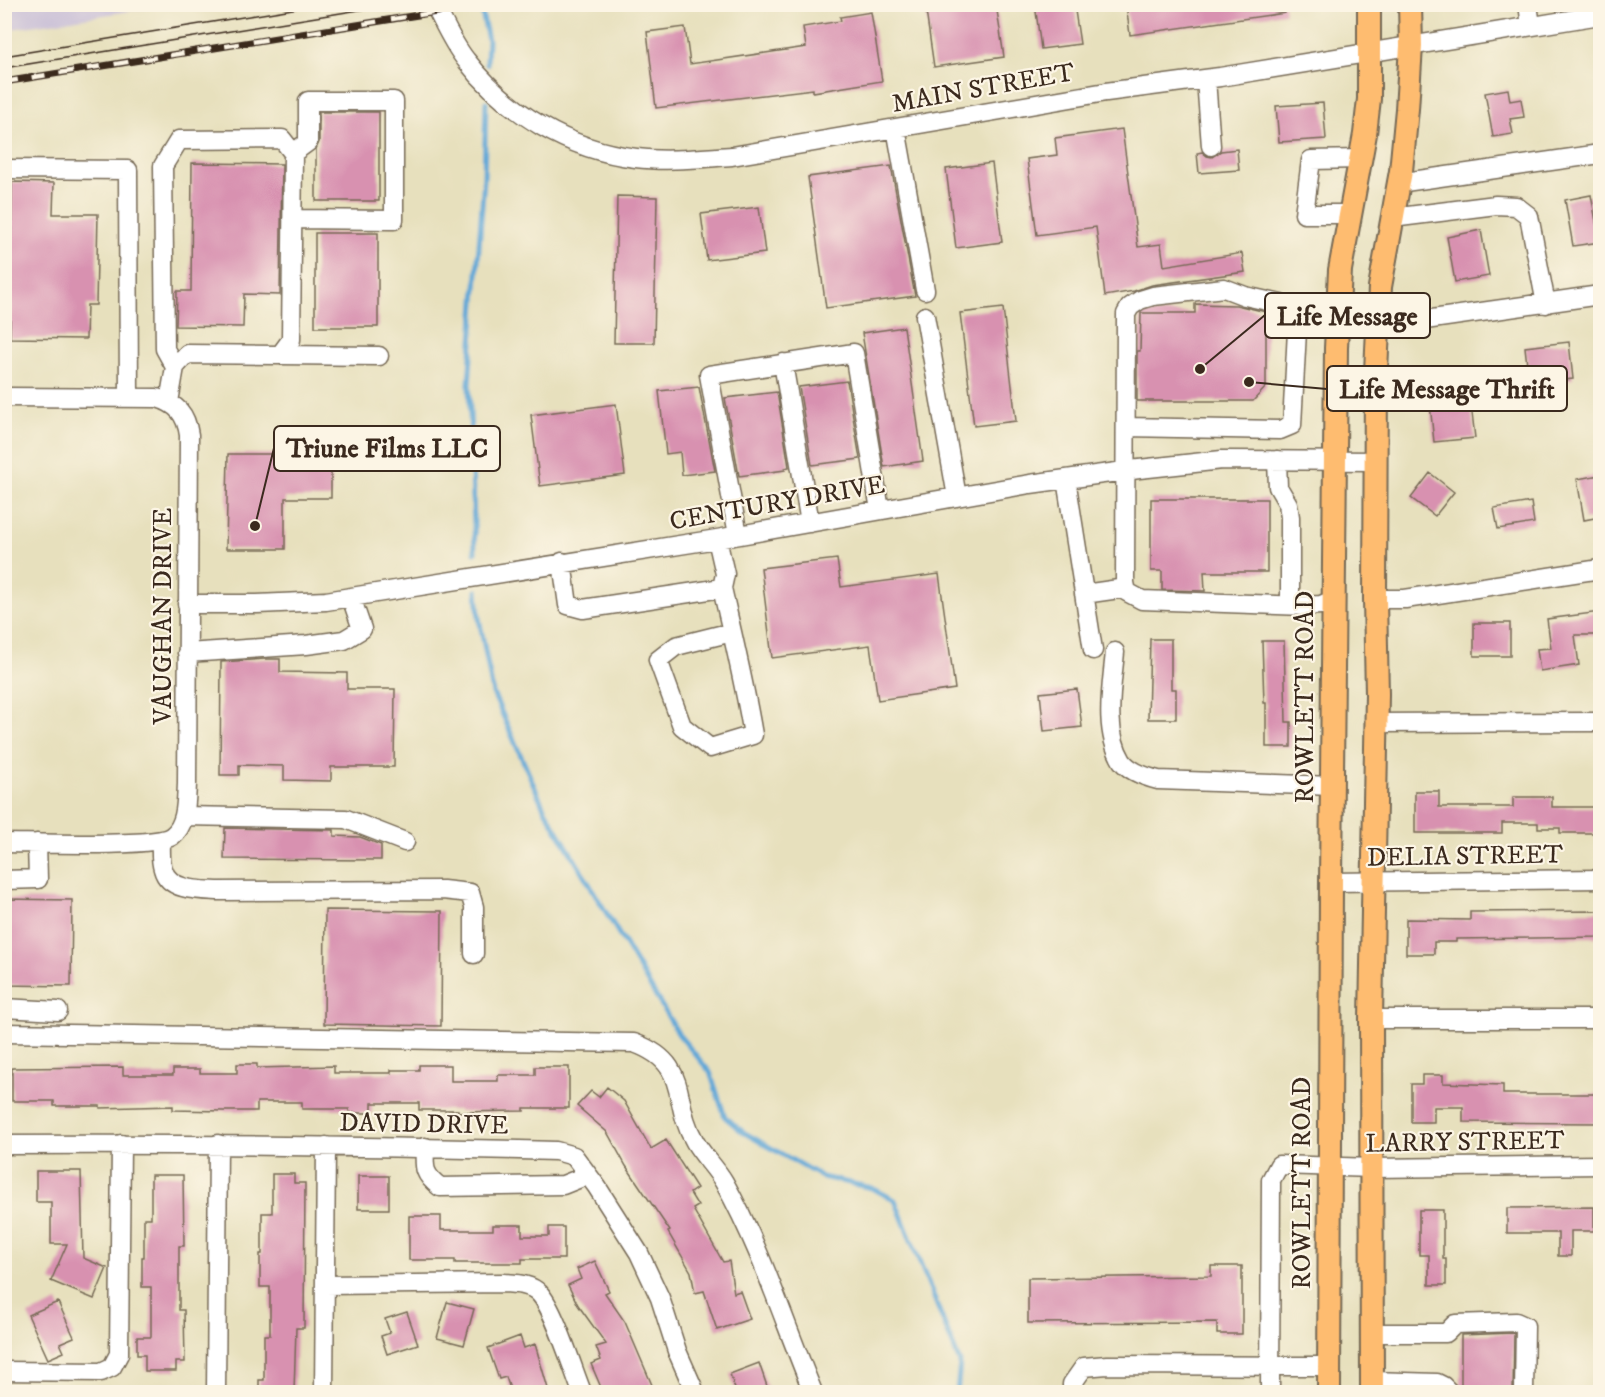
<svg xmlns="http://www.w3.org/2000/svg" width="1605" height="1397" font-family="'IM FELL DW Pica',serif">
<rect width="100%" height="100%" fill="#fcf5e5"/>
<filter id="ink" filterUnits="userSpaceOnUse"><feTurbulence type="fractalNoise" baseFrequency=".0167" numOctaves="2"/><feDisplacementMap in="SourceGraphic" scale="12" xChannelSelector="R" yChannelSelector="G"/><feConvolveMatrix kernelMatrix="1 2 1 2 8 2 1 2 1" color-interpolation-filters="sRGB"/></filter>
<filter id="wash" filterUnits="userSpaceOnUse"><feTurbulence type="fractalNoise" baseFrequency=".008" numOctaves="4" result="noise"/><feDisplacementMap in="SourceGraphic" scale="24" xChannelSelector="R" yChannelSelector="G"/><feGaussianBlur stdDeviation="1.35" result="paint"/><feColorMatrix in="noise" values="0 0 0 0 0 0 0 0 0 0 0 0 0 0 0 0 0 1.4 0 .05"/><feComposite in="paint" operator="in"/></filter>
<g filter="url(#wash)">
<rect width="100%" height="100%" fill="#e7e0bd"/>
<!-- industrial -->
<path fill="#c9bfd7" d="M5,4H170V5L5,30Z"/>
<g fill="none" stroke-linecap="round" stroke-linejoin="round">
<!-- stream -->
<path stroke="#61a7d7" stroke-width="5" d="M480,4L488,40L487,64
M475,553L469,384L484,178L486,102
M477,591L479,618L493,693L544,808L679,1035L710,1072L725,1117L743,1132L822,1177L872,1188L895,1200L960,1363L957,1392"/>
</g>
<g id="blocks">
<!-- building -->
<path fill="#d891b0" d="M925,4H996L1004,57L934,67Z
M1035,4H1074L1080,44L1041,49Z
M1126,4H1284L1285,13L1130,35Z
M871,12L882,81L813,92V89L656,108L647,32L685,27L690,64L806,47L803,27L841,21L840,17Z
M1508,89L1510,101L1521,99L1524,117L1510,119L1513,134L1493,137L1485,93Z
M1323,103L1326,139L1279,142L1276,106Z
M319,112H379V201H316V149L319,142Z
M1122,129L1138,247L1161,244L1164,266L1242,253L1245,272L1152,285L1134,291L1105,296L1096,227L1037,235L1027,159L1057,155L1055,138Z
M1237,149L1239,170L1199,173L1197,153L1202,152L1207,156L1212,157L1221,151Z
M192,163L282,164L280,295L244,294L243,327L176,326L177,291H191Z
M992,163L1002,242L956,248L946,169Z
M891,166L915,296L826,308L808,177Z
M12,182L54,183L53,214H98L96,305H87L86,339L10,338Z
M1591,195L1600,242L1573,246L1565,200Z
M617,196L657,197L654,343H614Z
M759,207L765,253L707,260L701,214Z
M1481,230L1489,276L1455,282L1447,237Z
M315,233H378V327H315Z
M1195,304L1236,305L1266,312V387L1253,401H1137V351H1140L1141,313H1195Z
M1003,308L1016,421L974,426L960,313Z
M904,327L923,461L884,467L862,333Z
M1569,342L1573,379L1555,381L1554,371L1528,374L1525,347Z
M1492,369L1496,402L1471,404L1475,438L1434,442L1427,376Z
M847,381L860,459L812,465L799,387Z
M699,387L715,471L682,475L680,452L666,454L659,391Z
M777,392L789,467L785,468V470L739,476L725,398Z
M616,404L625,475L540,486L531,415Z
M228,454H331V498H285V549H226Z
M1430,473L1454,492L1435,516L1411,498Z
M1600,475V517L1584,520L1577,479Z
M1151,499H1267V572H1204L1205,591L1162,590V571H1151Z
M1531,502L1534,523L1498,529L1494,508Z
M837,559L841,587L939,574L955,689L878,700L870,645L772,658L761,568Z
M1600,612V635H1575L1579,665L1540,671L1537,649L1551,648L1547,619Z
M1474,623H1510V656H1474Z
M1150,639H1171V689H1176V719H1148Z
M1262,641H1284L1286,722H1291V747H1266V703H1264Z
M265,659H280V672L347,673V689H395L394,767H331V781L284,780V766L239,765V775H220L221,662Z
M1077,689L1082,727L1044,731L1040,693Z
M1415,791H1439V807H1513V797H1552V807H1599V833H1560V828H1538V823H1502V833H1415Z
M225,828L334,830V836L360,837L381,845V860L224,859Z
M4,899L72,900L71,986L4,985Z
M325,910L442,911L441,1026L324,1024Z
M1600,911V937L1456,939V942H1434V954H1406V919L1470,920V912Z
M237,1064H257V1068L334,1066V1073H391V1070H419V1065H451V1081H498V1075H535V1067H569V1108H524V1111L458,1112V1110H419V1103H372V1113H349V1109H302V1102H257V1111H224L173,1110V1106L100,1108V1106H54V1101H12V1068L123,1067V1075H173V1069H200V1073H237Z
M1422,1075H1443V1083L1503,1085V1094H1600V1123L1463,1122V1107H1434V1122H1411V1084H1422Z
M607,1087L624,1101L651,1149L666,1140L697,1188L690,1193L698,1206L693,1209L723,1262L729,1261L734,1293L740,1291L750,1319L717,1330L704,1291L695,1293L691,1272L668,1232L670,1231L626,1166L607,1132L577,1106L591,1091L599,1097Z
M36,1171H81L83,1258L107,1268L94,1299L51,1281L67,1244H51V1202H36Z
M272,1174H294V1183H305L304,1328H296L294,1392H259V1380H264V1335H270V1287H260V1254H262V1213H272Z
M151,1175H183L184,1246H179V1310H184L185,1362H176V1371H145V1355H137V1337H151V1287H142V1257H144V1218H151Z
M358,1176H389V1209H358Z
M1594,1207V1231H1571V1256H1558V1233H1507V1208Z
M1419,1210H1443V1259H1446V1285H1429V1255H1419Z
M409,1216H441V1230H493V1225H522V1236H549V1227H564V1259H522V1263H455V1260H409Z
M595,1261L609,1291L605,1293L625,1322L655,1392H603L591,1364L601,1360L596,1347L606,1344L578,1305L568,1285L581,1279L577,1269Z
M1211,1266H1242V1334H1217V1322L1028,1323V1278L1211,1276Z
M58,1302L74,1337L60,1343L64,1352L48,1359L28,1315Z
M447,1302L474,1309L464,1345L437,1338Z
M407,1312L418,1344L387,1354L381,1336L390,1333L385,1319Z
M1514,1333L1513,1392H1461V1335Z
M520,1336L524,1348L535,1344L549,1392H511L506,1377L499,1379L488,1348Z
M759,1363L769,1392H736L730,1374Z"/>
</g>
</g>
<g filter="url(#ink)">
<use href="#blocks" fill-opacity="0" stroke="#776a56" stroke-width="1.5"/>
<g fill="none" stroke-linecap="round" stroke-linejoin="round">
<defs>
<path id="minor" d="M434,4C444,23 453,44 466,60C507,113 569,150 636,158C668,162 701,158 732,156L1106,92L1220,77L1600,15
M1528,4L1531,26
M1206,79L1211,146
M896,128L925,290
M4,169L128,170L129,398
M1398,183L1600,154
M1351,214H1304L1311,160L1361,159
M1392,218L1496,205L1516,206L1529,216L1546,304
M292,219L394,220V101H308V142L293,153
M925,316L957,497
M280,355L379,356
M783,363L810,523
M4,397L157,398C177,404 186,414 189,435L187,784C186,801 187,825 172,836C156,848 32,843 4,843
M169,402L175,367L187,354L280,355L291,340L293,153L282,139L179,140L163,166L165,349L175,367
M1126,427L1280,430L1292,425L1298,312
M1277,460L1278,487L1288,504L1290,517V605
M1066,479L1093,650
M738,535L709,375L854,353L880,510
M562,562L568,605L583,609L722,588L725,574L717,539
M722,588C733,637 745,686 753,735L710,748L682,726L658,660L676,646L732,632
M1084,594L1126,588
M1375,599H1405L1600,569
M1333,600L1321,605L1304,606L1142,600L1127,592L1125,583L1126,314L1130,307L1140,300L1153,296L1224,288L1245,296L1281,304L1305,315L1359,320L1411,322L1600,295
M187,604H257L326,601L717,539L1030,484L1139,469L1222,460L1376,461
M1115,652C1112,686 1103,730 1122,761C1130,772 1146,777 1158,780L1333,786
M187,653L306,645L344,640L362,629L351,597
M1377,723L1600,722
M184,816L346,819L405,842
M161,841C161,850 160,861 163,869C169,892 202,890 220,891L443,890L470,893L474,907V954
M4,880L38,879L37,843
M1331,882L1600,879
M4,1008L58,1011
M1371,1019H1600
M4,1033L634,1043C692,1064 670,1100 695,1142C703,1156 716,1168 724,1182C761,1248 784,1322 813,1392
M4,1145C188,1144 372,1146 556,1151L574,1156L597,1187L639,1253L660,1298L677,1351L695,1392
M425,1147C424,1168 423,1174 440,1187L563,1185L588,1175
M325,1285L504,1283C516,1284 531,1284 539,1293C554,1308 573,1370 582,1392
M1372,1333H1446L1455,1324L1516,1322L1525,1326L1524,1392
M4,1371L101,1372L112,1367L119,1354L121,1144
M1372,1381L1437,1383L1443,1386L1449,1392
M216,1392L218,1144
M324,1392L326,1146
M1072,1392V1384L1084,1367L1107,1365L1329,1366
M1270,1392L1271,1180L1279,1165L1373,1168L1600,1165"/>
<path id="major" d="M1329,1392L1331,882L1336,348L1340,270L1365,134L1369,99V4
M1372,1392L1371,1019L1377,694L1375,599L1376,371L1380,287L1401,171L1407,109L1411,46L1410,4"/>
</defs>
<!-- minor casing -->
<use href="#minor" stroke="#776a56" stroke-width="21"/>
<!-- major casing -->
<use href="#major" stroke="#776a56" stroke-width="26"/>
<!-- minor -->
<use href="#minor" stroke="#fff" stroke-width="18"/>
<!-- major -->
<use href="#major" stroke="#febc70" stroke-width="22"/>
<!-- tram -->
<path stroke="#3b2a1e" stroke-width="1.5" d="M4,56L323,4
M4,68L396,4"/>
<defs>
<path id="rail" d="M4,82L486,4"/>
</defs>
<!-- rail casing -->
<use href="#rail" stroke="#3b2a1e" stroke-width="7"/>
<!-- rail -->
<use href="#rail" stroke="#fcf5e5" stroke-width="4.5" stroke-dasharray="14" stroke-linecap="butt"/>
</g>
</g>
<g text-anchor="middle" stroke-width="4.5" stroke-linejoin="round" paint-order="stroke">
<!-- street labels -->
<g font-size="26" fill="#3b2a1e" stroke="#fcf5e5">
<text transform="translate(983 87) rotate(-10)" y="9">MAIN STREET</text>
<text transform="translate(777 502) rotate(-10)" y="9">CENTURY DRIVE</text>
<text transform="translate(162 616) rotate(-90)" y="9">VAUGHAN DRIVE</text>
<text transform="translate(1304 697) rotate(-90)" y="9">ROWLETT ROAD</text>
<text transform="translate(1465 855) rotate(-1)" y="9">DELIA STREET</text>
<text transform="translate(424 1123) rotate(1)" y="9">DAVID DRIVE</text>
<text transform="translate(1465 1141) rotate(-1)" y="9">LARRY STREET</text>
<text transform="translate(1301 1183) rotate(-90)" y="9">ROWLETT ROAD</text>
</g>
</g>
<!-- callouts -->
<path fill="none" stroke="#3b2a1e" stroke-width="2" d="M1200 369L1265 315M1249 382L1327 389M255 526L274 448"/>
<g fill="#3b2a1e" stroke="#fcf5e5" stroke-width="2">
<circle cx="1200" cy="369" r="6"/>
<circle cx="1249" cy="382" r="6"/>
<circle cx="255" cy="526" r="6"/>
</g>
<g fill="#fcf5e5" stroke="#3b2a1e" stroke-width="2">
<rect x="1265" y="293" width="165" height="45" rx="6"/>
<rect x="1327" y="366" width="240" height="45" rx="6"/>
<rect x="274" y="426" width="226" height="45" rx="6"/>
</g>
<g font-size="27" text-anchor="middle" font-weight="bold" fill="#3b2a1e">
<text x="1347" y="325">Life Message</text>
<text x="1447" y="398">Life Message Thrift</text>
<text x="387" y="457">Triune Films LLC</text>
</g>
<!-- margin -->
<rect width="1605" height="1397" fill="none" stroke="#fcf5e5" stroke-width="24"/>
</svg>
